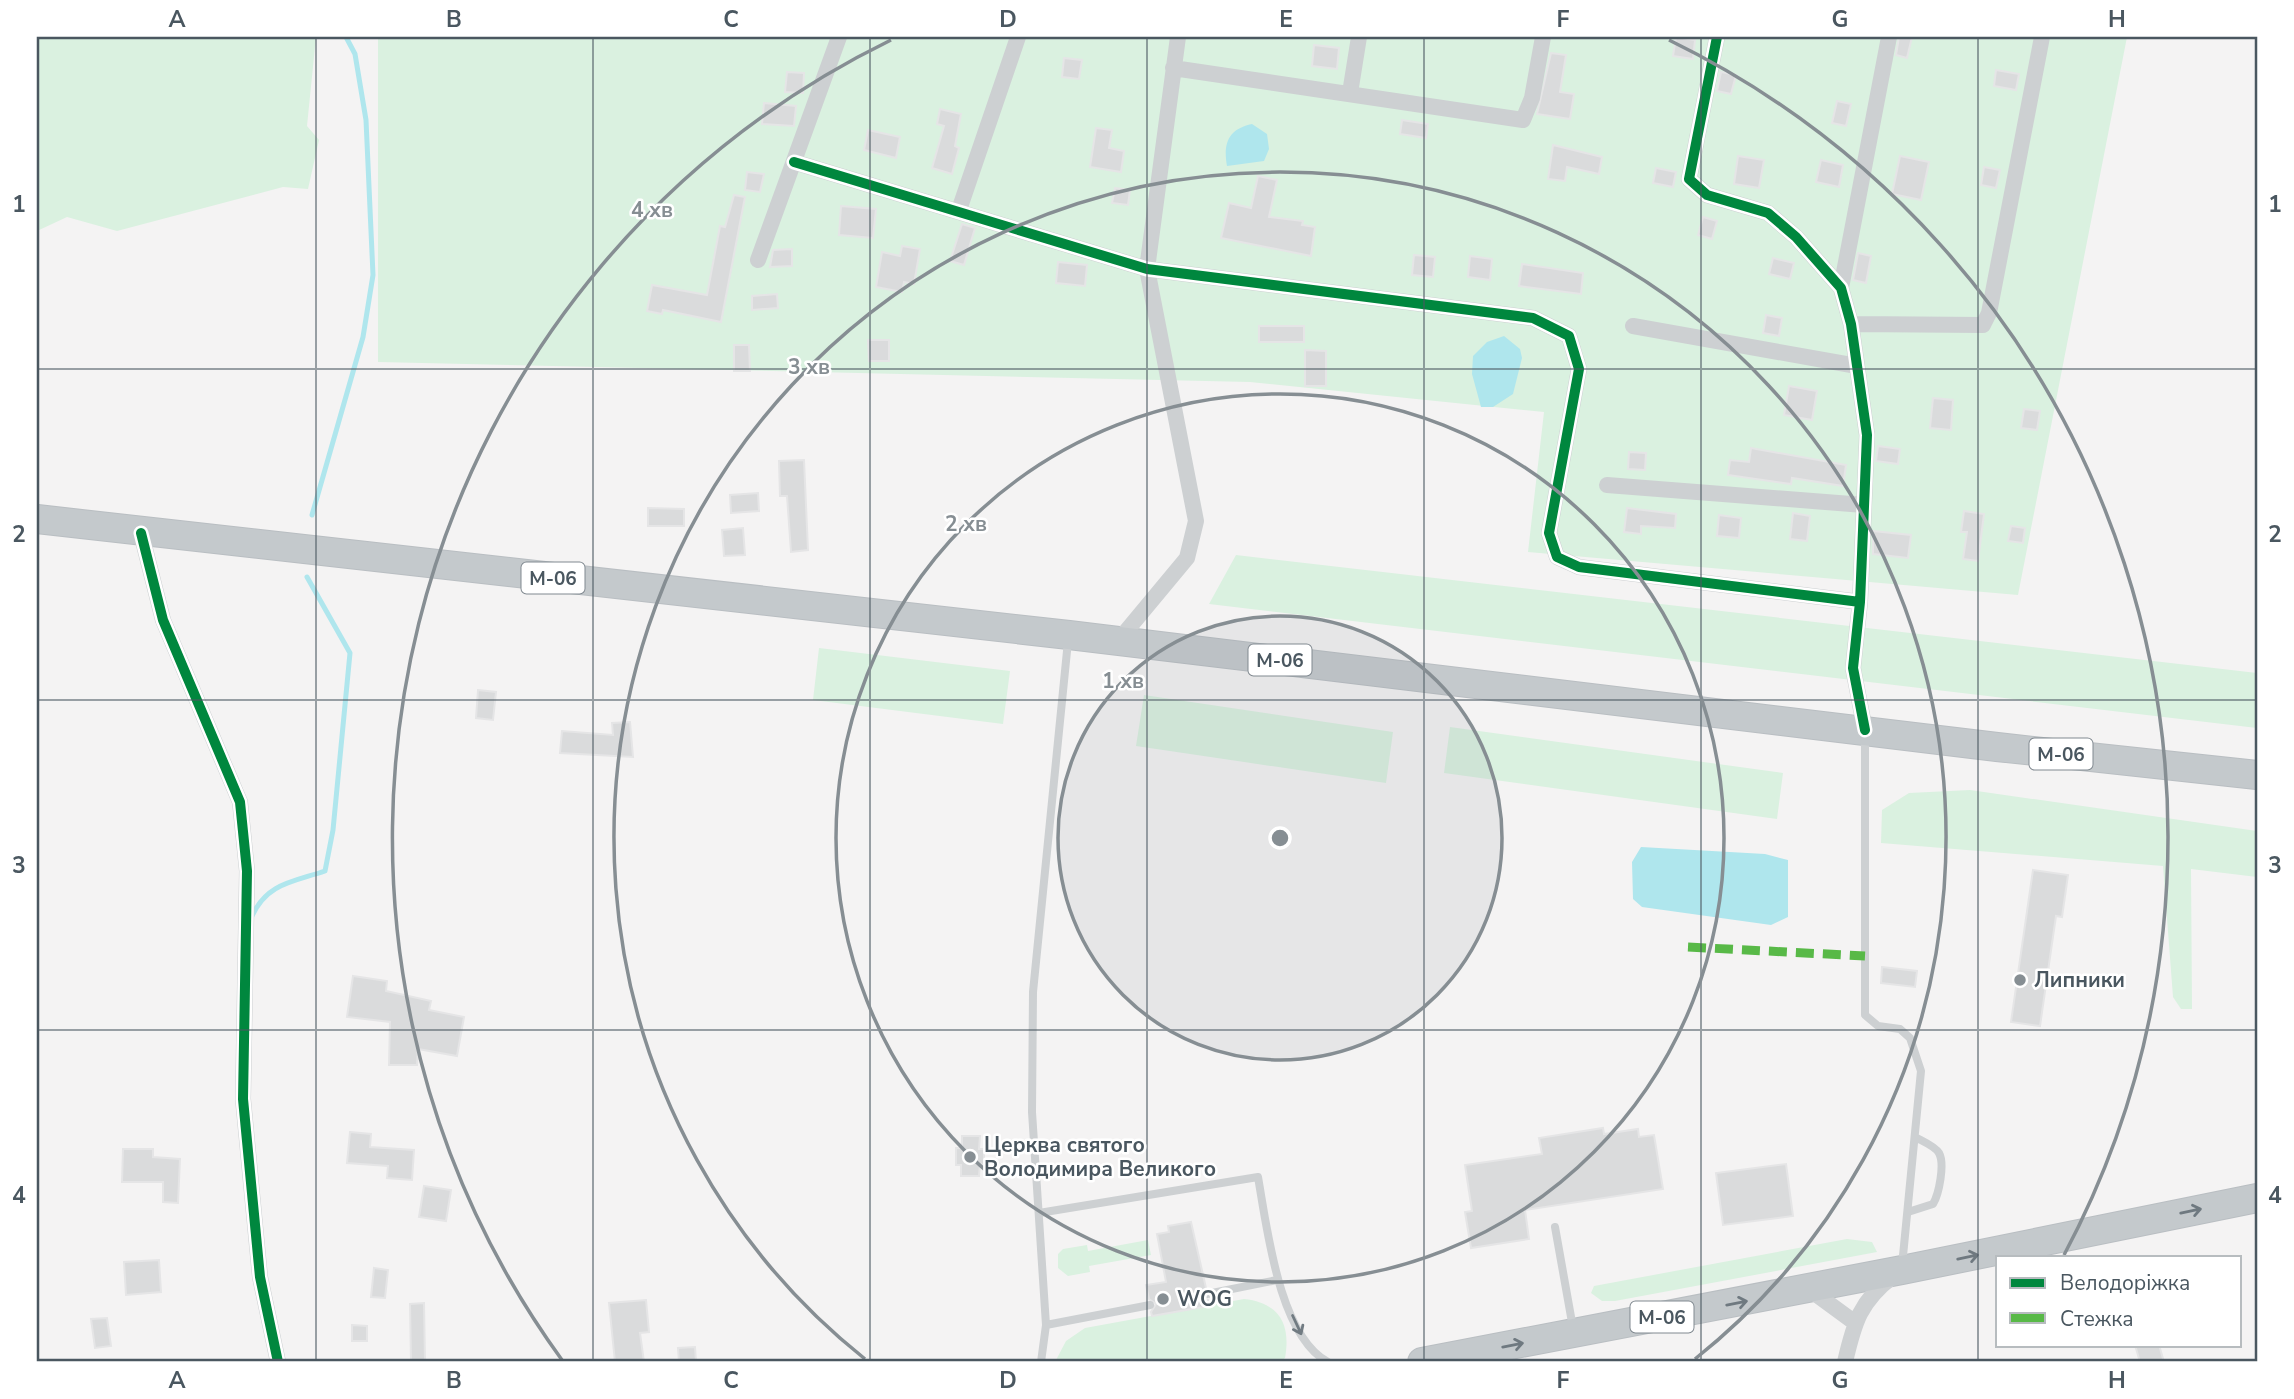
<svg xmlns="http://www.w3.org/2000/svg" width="2294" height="1399" font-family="'Nunito Sans',sans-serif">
<rect width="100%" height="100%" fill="#f4f3f3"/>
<!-- green -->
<path fill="#daf1e0" d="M37,37H316L307,126L319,140L308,189L283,187L117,231L67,217L37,231Z
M378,37H2127L2018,595L1528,552L1544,412L1250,382L378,362Z
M1236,555L2257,673V728L1209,604Z
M819,648L1010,671L1003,724L813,700Z
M1144,695L1393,732L1386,783L1136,746Z
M1450,727L1783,773L1777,819L1444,773Z
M1970,790L2257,831V877L2191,869L2192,1009H2181L2173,997L2163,866L1881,843L1882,810L1909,793Z
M1847,1239L1872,1242L1877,1252L1615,1301H1602L1591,1293L1594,1286Z
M1148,1240L1151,1255L1089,1266L1090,1272L1068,1276L1058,1268V1254L1063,1249L1087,1245L1088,1251Z
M1244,1299C1280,1303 1291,1325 1285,1358L1280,1362H1055L1066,1341L1085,1328Z"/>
<!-- water -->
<path fill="#afe6ed" d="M1252,124L1267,134L1269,149L1264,161L1227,166C1223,144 1228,129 1252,124Z
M1504,336L1520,349L1522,358L1513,394L1493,407H1481L1472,374L1473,356L1487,342Z
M1641,847L1765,854L1788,860V917L1771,925L1642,907L1633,899L1632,862Z"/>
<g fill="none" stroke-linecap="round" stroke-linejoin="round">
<!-- stream -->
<path stroke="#afe6ed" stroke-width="5" d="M312,515L363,337L373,275L366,120L355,54L346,37
M252,916C267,883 293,882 325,871L333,830L350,653L307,577"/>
</g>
<!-- building -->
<path fill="#dadbdc" stroke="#e5e5e6" stroke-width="2" d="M1676,37L1695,40L1693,59L1673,56Z
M1899,37H1912L1907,58L1896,55Z
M1314,45L1339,48L1337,69L1312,66Z
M1551,53L1566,55L1560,92L1574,94L1570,119L1537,114Z
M1064,58L1082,60L1079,79L1062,77Z
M1996,70L2019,74L2016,90L1994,86Z
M787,72L804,73L803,93L785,92Z
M1721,72L1736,75L1731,94L1717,91Z
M1837,101L1851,104L1846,126L1832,123Z
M764,103L796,106L794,126L762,124Z
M940,109L961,114L955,146L959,148L952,174L932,168L944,126L937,124Z
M1402,120L1428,124L1426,138L1400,134Z
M1096,128L1112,130L1109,148L1124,151L1121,172L1090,167Z
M868,130L900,137L896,158L864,150Z
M1553,145L1602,157L1599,174L1567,167L1565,181L1548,179Z
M1738,156L1764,160L1759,188L1734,184Z
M1900,156L1929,162L1921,200L1892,194Z
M1821,160L1843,165L1839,187L1816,182Z
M1984,167L2000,170L1996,188L1981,185Z
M1656,168L1676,172L1673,187L1653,183Z
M747,172L764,174L760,192L745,190Z
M1258,176L1277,180L1269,217L1303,221L1302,225L1315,227L1311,256L1221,238L1229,203L1251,208Z
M1115,188L1130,190L1128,205L1112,203Z
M734,195L745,197L721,322L663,310L662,314L647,311L652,285L707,295L720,226L725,227Z
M841,206L876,209L873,238L839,235Z
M1703,217L1717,221L1712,239L1698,235Z
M962,224L975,228L964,265L950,261Z
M902,246L920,249L914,284L904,282L902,292L876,287L882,252L900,256Z
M792,249V266L770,267L773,250Z
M1858,253L1871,256L1866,283L1853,280Z
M1414,255L1435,257L1433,277L1412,275Z
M1470,256L1492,259L1490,280L1468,277Z
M1773,258L1794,263L1790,279L1769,274Z
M1058,262L1087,265L1085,286L1056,283Z
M1522,264L1583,273L1581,294L1519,286Z
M777,294L778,308L752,310V296Z
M1766,315L1782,318L1779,336L1763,333Z
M1259,326H1304V342H1259Z
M868,340H889V361H869Z
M734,345H749L750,371H734Z
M1305,350L1326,351V386H1305Z
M1789,386L1817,391L1812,420L1784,415Z
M1933,398L1953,400L1951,430L1930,428Z
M2024,409L2040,411L2037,430L2021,428Z
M1878,446L1900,449L1898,464L1876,461Z
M1751,448L1846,465L1843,486L1792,478L1791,484L1728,475L1730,460L1749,462Z
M1629,452L1646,453L1645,470L1628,469Z
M804,460L808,550L791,552L787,496H780L779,461Z
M758,493L759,511L731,513L730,495Z
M648,508L684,509V526H648Z
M1627,508L1676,514L1675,528L1641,526V534L1624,532Z
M1964,511L1984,514L1978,561L1963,559L1967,532H1961Z
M1793,513L1810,516L1807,541L1790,539Z
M1719,515L1741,518L1739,538L1717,536Z
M2011,526L2025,528L2023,543L2008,541Z
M743,528L745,555L724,556L722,530Z
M1873,531L1911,535L1908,558L1873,554Z
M478,690L496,692L493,720L476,718Z
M630,722L633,757L560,753L562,731L613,735L612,723Z
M2033,870L2068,875L2062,917L2056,916L2040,1026L2011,1022Z
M1882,967L1917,971L1915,987L1881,983Z
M353,976L387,981L386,991L431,1001L429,1010L464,1017L457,1056L418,1049L417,1065H389L390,1022L347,1017Z
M1603,1128L1604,1134L1638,1129L1639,1137L1654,1135L1663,1189L1525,1210L1529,1239L1471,1248L1465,1212L1472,1211L1465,1165L1542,1154L1539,1138Z
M350,1132L371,1134L370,1147L414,1150L412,1180L387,1178L388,1166L347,1163Z
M962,1136H980L979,1149H984V1165L980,1164L979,1176H961V1165H956V1148H962Z
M123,1149H153V1157L180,1159L178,1203L163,1202V1182H122Z
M1786,1164L1793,1216L1723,1225L1716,1173Z
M424,1186L451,1190L446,1221L419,1217Z
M1191,1222L1206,1288L1201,1296L1208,1300L1209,1306L1152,1316L1151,1312L1156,1304L1149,1299L1146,1285L1166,1282L1157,1234L1169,1232L1168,1226Z
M159,1260L161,1292L126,1295L124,1262Z
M374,1268L388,1270L385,1298L371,1297Z
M646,1300L649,1332L640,1333L644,1362H615L609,1303Z
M424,1303L425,1362H411L410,1304Z
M107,1318L111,1346L95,1348L91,1319Z
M352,1325L367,1326V1341H352Z
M2135,1345H2159L2164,1362H2140Z
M695,1347L696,1362H679L678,1348Z"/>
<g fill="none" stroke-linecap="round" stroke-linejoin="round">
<defs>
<path id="trunk" d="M37,519L1069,635L1997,747L2257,775
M1422,1362L1902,1270L2257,1198"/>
</defs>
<!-- trunk casing -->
<use href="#trunk" stroke="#b9bec2" stroke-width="30"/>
<!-- service -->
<path stroke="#cdd0d2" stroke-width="8" d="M1865,737V1015L1878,1026L1900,1029L1910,1038L1921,1071L1902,1266
M1908,1212L1933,1204C1939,1194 1945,1164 1939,1153C1935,1146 1922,1141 1915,1137
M1039,1213L1258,1177C1267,1228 1279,1336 1328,1362
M1555,1227L1573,1328
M1207,1294L1277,1280
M1046,1325L1150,1305
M1041,1362L1046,1325L1032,1112L1033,992L1068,641"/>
<!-- minor -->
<path stroke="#cdd0d2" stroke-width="16" d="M1717,37L1689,179L1707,195L1768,213L1796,237L1841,288L1851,324L1867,435L1860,602L1853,668L1865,730
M1173,68L1523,120L1532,98L1543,37
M1350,93L1359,37
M794,162L1147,269L1533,318L1569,336L1579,369L1549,533L1557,557L1579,567L1860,602
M959,210L1018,37
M758,260L839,37
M1841,288L1889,37
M1851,324L1983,325L1989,313L2042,37
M1633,326L1857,366
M1607,485L1864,505
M141,533L163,620L240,802L247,871L243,1099L260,1277L278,1362
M1118,641L1187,558L1196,521L1147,269L1178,37
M1809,1289L1854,1322
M1845,1362C1854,1323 1860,1301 1893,1276"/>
<!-- trunk -->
<use href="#trunk" stroke="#c4c9cc" stroke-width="28"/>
<!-- quiet -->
<path stroke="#58b947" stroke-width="9" stroke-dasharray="18 9" stroke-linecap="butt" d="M1688,947L1865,956"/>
<defs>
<path id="cycleway" d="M1717,37L1689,179L1707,195L1768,213L1796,237L1841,288L1851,324L1867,435L1860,602L1853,668L1865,730
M794,162L1147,269L1533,318L1569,336L1579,369L1549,533L1557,557L1579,567L1860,602
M141,533L163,620L240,802L247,871L243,1099L260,1277L278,1362"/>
</defs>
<!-- cycleway casing -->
<use href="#cycleway" stroke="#fff" stroke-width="15"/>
<!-- cycleway -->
<use href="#cycleway" stroke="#00873e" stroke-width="10"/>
</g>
<!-- one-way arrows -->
<defs><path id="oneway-shaft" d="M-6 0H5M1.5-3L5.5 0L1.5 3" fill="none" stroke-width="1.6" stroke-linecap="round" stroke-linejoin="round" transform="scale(1.75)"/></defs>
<g stroke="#6f7980">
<use href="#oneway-shaft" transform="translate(2191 1211) rotate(-12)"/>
<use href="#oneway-shaft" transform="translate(1968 1257) rotate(-12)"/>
<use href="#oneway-shaft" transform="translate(1737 1303) rotate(-11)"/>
<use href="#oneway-shaft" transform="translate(1513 1345) rotate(-11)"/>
</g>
<use stroke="#717b82" href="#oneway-shaft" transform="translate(1297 1325) rotate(65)"/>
<!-- grid -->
<path fill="none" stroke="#4a5760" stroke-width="2" stroke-opacity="0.55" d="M316,37V1362M593,37V1362M870,37V1362M1147,37V1362M1424,37V1362M1701,37V1362M1978,37V1362M37,369H2257M37,700H2257M37,1030H2257"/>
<!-- distance rings -->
<circle cx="1280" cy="838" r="222" fill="#868e93" fill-opacity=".12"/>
<g fill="none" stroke="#868e93" stroke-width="3.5">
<circle cx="1280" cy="838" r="222"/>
<circle cx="1280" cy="838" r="444"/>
<path d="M865 1359A666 666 0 1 1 1695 1359"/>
<path d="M562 1360A888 888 0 0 1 891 40M1669 40A888 888 0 0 1 2064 1255"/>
</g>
<!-- markers -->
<g fill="#868e93" stroke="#fff" stroke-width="2.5">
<circle cx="2020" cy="980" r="7"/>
<circle cx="970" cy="1157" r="7"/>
<circle cx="1163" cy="1299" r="7"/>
</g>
<g text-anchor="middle" stroke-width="5" stroke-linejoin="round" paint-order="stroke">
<!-- shield labels -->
<g fill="#fff" stroke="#808990" stroke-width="2">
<rect x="521.5" y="562.5" width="63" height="31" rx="5"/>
<rect x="1248.5" y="644.5" width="63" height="31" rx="5"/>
<rect x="2029.5" y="738.5" width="63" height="31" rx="5"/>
<rect x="1630.5" y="1301.5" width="63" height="31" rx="5"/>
</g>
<g font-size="19" font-weight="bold" fill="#4a5760">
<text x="553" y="585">М-06</text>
<text x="1280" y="667">М-06</text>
<text x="2061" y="761">М-06</text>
<text x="1662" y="1324">М-06</text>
</g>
<!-- poi labels -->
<g font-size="21" font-weight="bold" fill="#4a5760" stroke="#fff" text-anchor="start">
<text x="2034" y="987">Липники</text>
<text x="984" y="1152">Церква святого<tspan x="984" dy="24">Володимира Великого</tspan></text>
<text x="1177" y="1306">WOG</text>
</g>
</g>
<circle cx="1280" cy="838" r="10" fill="#868e93" stroke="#fff" stroke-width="3.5"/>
<g font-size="21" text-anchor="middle" font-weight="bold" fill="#868e93" stroke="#fff" stroke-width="5" stroke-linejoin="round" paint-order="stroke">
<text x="652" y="217">4 хв</text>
<text x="809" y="374">3 хв</text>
<text x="966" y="531">2 хв</text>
<text x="1123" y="688">1 хв</text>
</g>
<!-- border -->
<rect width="2294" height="1399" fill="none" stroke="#ffffff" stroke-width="77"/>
<!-- legend -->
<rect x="1996" y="1256" width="245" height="91" fill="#ffffff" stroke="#b7bcbf" stroke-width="2"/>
<rect x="2010" y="1278" width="35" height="10" fill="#00873e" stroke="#b7bcbf" stroke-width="2"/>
<text x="2060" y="1290" font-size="21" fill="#4a5760">Велодоріжка</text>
<rect x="2010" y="1313" width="35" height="10" fill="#58b947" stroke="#b7bcbf" stroke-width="2"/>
<text x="2060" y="1326" font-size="21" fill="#4a5760">Стежка</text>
<rect x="38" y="38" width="2218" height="1322" fill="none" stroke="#4a5760" stroke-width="2.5"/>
<g font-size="23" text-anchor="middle" font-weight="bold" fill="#4a5760">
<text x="177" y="27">A</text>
<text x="454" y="27">B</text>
<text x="731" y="27">C</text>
<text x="1008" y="27">D</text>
<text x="1286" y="27">E</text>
<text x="1563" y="27">F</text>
<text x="1840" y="27">G</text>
<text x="2117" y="27">H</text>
<text x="19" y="212">1</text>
<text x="2275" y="212">1</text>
<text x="19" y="542">2</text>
<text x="2275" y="542">2</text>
<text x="19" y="873">3</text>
<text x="2275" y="873">3</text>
<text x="19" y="1203">4</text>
<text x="2275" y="1203">4</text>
<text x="177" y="1388">A</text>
<text x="454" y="1388">B</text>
<text x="731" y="1388">C</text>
<text x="1008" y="1388">D</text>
<text x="1286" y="1388">E</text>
<text x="1563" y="1388">F</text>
<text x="1840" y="1388">G</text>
<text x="2117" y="1388">H</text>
</g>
</svg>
